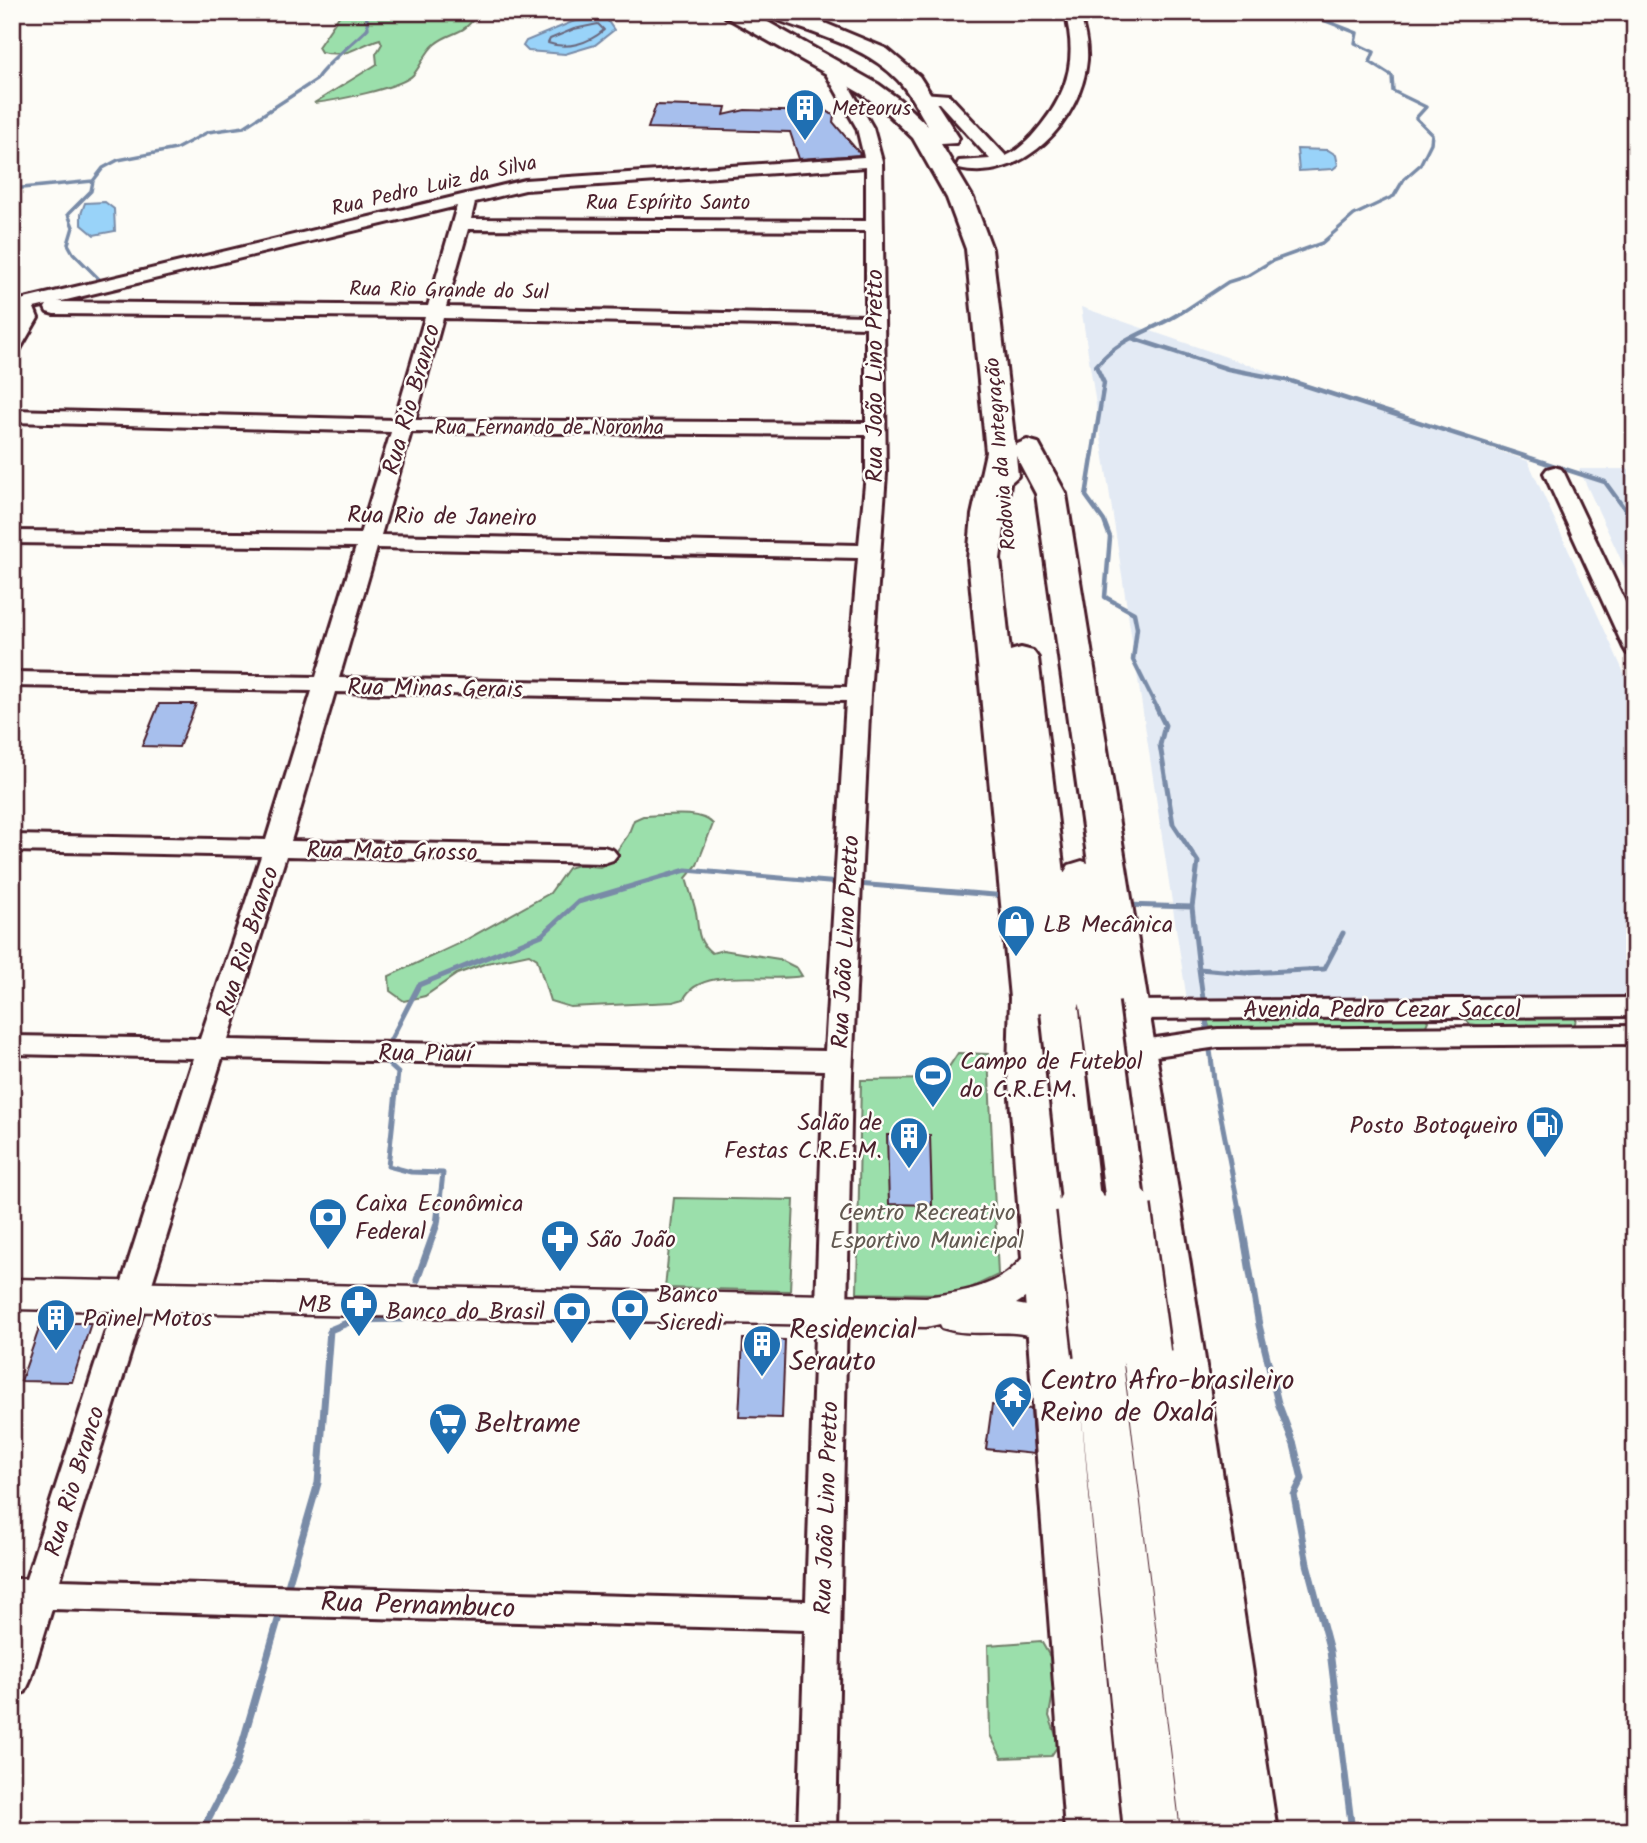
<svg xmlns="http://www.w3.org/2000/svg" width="1647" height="1843" font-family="Kalam,sans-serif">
<rect width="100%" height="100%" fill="#fdfcf7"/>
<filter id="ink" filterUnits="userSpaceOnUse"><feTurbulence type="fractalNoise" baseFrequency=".0143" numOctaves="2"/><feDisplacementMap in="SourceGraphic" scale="14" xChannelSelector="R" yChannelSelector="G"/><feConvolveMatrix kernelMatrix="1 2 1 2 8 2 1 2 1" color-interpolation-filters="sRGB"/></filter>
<g filter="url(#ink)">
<!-- built -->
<path fill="#e3eaf4" d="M1081,307L1528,461L1635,697V998L1187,1000Z
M1579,469H1635V590Z"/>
<!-- green -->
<path fill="#9bdfab" stroke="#727f6b" stroke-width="2" d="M342,12H478C464,37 452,30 435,44C426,51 421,66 413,75C401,88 333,101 314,103L377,64L376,54L382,44L380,39C356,46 350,58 321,52L318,47Z
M643,816C662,816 700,809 713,824L697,865L686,878C689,889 693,900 696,912C699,929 696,941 712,953L723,950L779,959L797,968L802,976C770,983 700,965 684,999L673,1002L570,1007L550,1001L537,959L529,954L487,963L457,974L425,996L404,1001L390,991L389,976L460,943L550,893L568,868L578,865L600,867L609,862L628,835L634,820Z
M1571,1013L1576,1019L1574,1027H1489L1470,1024L1465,1019L1471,1014Z
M1206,1014L1422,1015L1428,1021L1425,1028L1209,1027Z
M958,1053L988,1054L998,1275L958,1294L857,1293L861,1080L941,1079Z
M674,1198L794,1200L790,1291L665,1288Z
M1041,1641L1057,1669L1049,1716L1059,1744L1051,1756L1002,1758L990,1735L988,1645Z"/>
<!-- water -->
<path fill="#99d3f9" stroke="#798ba7" stroke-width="2" d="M601,16L605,17L614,30L595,45L565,54L528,51L523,46L526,41L572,22Z
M1297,149L1328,150L1336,155L1338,165L1333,169L1299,171Z
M105,202L114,209L115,231L94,235L81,224V214L85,203Z"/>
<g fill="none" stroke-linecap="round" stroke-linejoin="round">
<!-- shore -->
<path stroke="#6a677d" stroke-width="2" d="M598,24L604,30C589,43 567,50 548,43L550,39L574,29Z"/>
<!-- stream-far3 -->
<path stroke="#798ba7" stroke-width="3.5" d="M12,189L93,181
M101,281L73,253L68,244L73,227L68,214L91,191L93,181L103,168L118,160L176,149L208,132L244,127L316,80C321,68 356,41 368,28L366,12
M1181,313L1228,282L1247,276L1272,261L1322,243L1354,215L1394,196L1404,179L1420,165L1431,143L1432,134L1416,118L1426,107L1393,91L1392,76L1370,62L1374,52L1355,43L1357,33L1303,12"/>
<!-- stream-far2 -->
<path stroke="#798ba7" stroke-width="4.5" d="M1132,338L1228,369L1291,381L1605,482L1635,523
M1157,708L1133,660L1137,628L1134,613L1105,597L1110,537L1104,521L1086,496L1104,383L1096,366C1125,333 1151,333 1183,311"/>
<!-- stream-far1 -->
<path stroke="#798ba7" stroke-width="5" d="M1156,707L1165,725L1160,745L1173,824L1198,862L1192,907L1199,969L1246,973L1324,969L1343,933
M857,884L1007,896
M1125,905L1192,907
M1199,969L1215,1087L1239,1209
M387,1047L419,985L542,935L578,902L686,870L840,883
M386,1062L398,1073L388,1166L411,1172L443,1173L439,1209"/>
<!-- stream -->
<path stroke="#798ba7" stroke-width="7" d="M1239,1208L1259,1325L1278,1403L1294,1445L1302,1479L1294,1495L1307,1564L1330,1651L1352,1831
M417,1280L437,1224L439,1208
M288,1586L318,1483L330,1330L354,1320L402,1319
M202,1831L236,1765L278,1620"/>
</g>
<!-- building -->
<path fill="#a7bfed" stroke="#4a1f2b" stroke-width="2" d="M656,105L726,107L724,115L745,110L815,112L816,108L824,109L834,116L833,122L861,155L799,159L790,132L648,128Z
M159,704H196L179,747L142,746Z
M887,1135H930L932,1205L889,1204Z
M41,1323H91L72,1382L21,1381Z
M743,1339L785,1340L782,1418L739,1417Z
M992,1405L1031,1409L1034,1454L986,1449Z"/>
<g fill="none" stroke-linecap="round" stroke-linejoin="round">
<defs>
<path id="minor" d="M1065,12H1079C1084,28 1088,43 1087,60C1082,120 1022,184 959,169L957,165L959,161L990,159L939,103H922L914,98L922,93L949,95L1006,156C1021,149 1032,137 1042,124C1070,89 1077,55 1065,12Z
M829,60L837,65L873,128L882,161L886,474L870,694L852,1074L836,1831H798L805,1630L52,1609L30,1681L25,1692L12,1696V1623L17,1608L12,1607V1579H26L194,1058L12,1054V1036L200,1039L261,856L12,851V835L266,840L312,691L12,686V672L316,677L356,547L12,543V531L360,534L391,432L12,422V410L395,420L425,317L54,314L47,312L45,308L47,305L34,308L38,318L19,351L12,353V331L20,318L17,312L12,314V302L525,180L864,157L857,128L821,65ZM866,167V221L471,219L475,202L525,190ZM457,206L428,306L58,302ZM468,229L866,231V316L446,307ZM443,318L866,327V423L415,420ZM411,432L866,435V474L859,545L381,535ZM377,548L858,558L847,687L339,678ZM335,692L846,701L825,1051L228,1040L286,856L604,863L613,860L617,855L613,850L604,847L291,841ZM222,1058L824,1070L806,1601L60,1580Z
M1554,467L1561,469L1564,473L1635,623V655L1627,653L1624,648L1544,473L1547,469Z
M1635,998V1016L1129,1019L1119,1016L1115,1010L1119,1004L1129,1001Z
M1635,1026V1044L1218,1047L1135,1059L1125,1057L1121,1050L1125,1043L1135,1041L1218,1029Z"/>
<path id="major" d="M1045,1242L1059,1246L1064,1256L1043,1286L1016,1304L1064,1313L1070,1324L1064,1335C1046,1340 1033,1335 1015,1333C990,1331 966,1336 942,1328L940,1324L926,1327L12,1309V1279L926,1297C954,1293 983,1290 1007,1273C1022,1262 1027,1247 1045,1242Z"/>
<path id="highway" d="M723,12H750L878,84L900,100L928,126C918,110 910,93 898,80C865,45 813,34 770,17L767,12H798L887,49L919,76L959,138L956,143L941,144L973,198L992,249L1015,445L1027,440L1038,443L1066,494L1200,1327L1277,1831H1181L1123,1355L1130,1343L1146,1337L1156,1340L1110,1014L1099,1017L1085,1013L1079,1004L1080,1011L1074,1020L1060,1024L1050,1021V1071L1076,1354L1083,1343L1099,1337L1115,1343L1122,1355L1180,1831H1124L1080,1400L1121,1831H1065L1008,1071L1010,998L968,559L972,515L986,452L966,249L947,198L913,138L884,110L862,94L726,17ZM1016,456L1036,494L1088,863L1082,861L1069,865L1064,873L1038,658L1033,651L1021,648L1010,651L1000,559L1010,483L1018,476Z"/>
</defs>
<!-- minor casing -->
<use href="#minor" stroke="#4a1f2b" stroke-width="6"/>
<!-- major casing -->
<use href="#major" stroke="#4a1f2b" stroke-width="5"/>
<!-- highway casing -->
<use href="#highway" stroke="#4a1f2b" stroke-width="6"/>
<!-- minor -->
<use href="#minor" fill="#fdfcf7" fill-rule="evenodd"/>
<!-- major -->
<use href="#major" fill="#fdfcf7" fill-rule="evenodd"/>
<!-- highway -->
<use href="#highway" fill="#fdfcf7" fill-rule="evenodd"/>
<defs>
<path id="highway-bridge-far1" d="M1099,1004L1126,1209
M1060,1011L1082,1209"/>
<path id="highway-bridge" d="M1082,1208L1099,1355
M1126,1208L1146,1355"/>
</defs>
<!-- highway-bridge-far1 casing -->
<use href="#highway-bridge-far1" stroke="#4a1f2b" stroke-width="44" stroke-linecap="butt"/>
<!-- highway-bridge casing -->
<use href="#highway-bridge" stroke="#4a1f2b" stroke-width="54" stroke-linecap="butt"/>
<!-- highway-bridge-far1 -->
<use href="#highway-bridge-far1" stroke="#fdfcf7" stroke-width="38"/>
<!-- highway-bridge -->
<use href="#highway-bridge" stroke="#fdfcf7" stroke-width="49"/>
</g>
</g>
<!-- icons -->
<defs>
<symbol id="building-pin" viewBox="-11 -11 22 30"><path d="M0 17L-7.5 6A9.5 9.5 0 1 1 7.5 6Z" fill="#1f6fb2" stroke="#fdfcf7"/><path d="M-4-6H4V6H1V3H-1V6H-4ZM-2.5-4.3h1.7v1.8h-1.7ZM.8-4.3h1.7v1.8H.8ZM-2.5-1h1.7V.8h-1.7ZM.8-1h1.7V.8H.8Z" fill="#fff"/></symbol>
<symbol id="shop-pin" viewBox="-11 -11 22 30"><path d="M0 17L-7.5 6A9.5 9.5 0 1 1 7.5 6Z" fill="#1f6fb2" stroke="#fdfcf7"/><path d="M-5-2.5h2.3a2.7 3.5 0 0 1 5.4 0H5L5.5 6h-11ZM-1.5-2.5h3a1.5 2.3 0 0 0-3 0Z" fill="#fff"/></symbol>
<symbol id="stadium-pin" viewBox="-11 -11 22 30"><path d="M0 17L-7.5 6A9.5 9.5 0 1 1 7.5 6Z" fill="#1f6fb2" stroke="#fdfcf7"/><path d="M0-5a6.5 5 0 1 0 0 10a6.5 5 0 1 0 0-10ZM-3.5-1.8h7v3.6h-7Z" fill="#fff"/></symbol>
<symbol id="fuel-pin" viewBox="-11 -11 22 30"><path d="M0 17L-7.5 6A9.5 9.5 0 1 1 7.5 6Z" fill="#1f6fb2" stroke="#fdfcf7"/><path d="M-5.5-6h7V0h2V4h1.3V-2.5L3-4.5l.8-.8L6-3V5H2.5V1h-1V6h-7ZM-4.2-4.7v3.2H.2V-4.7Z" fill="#fff"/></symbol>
<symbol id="bank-pin" viewBox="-11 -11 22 30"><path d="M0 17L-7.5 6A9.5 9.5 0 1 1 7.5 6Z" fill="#1f6fb2" stroke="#fdfcf7"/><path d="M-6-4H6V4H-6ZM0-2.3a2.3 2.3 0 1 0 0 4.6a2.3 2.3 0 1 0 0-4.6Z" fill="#fff"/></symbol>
<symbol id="pharmacy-pin" viewBox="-11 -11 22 30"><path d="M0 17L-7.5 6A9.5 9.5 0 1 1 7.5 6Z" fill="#1f6fb2" stroke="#fdfcf7"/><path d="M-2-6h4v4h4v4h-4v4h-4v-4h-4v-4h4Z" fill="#fff"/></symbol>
<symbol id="temple-pin" viewBox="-11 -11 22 30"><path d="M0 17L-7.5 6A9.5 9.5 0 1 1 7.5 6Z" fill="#1f6fb2" stroke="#fdfcf7"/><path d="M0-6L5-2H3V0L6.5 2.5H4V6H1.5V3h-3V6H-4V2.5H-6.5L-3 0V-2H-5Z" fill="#fff"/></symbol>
<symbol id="supermarket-pin" viewBox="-11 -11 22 30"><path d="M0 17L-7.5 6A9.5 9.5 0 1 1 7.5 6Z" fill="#1f6fb2" stroke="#fdfcf7"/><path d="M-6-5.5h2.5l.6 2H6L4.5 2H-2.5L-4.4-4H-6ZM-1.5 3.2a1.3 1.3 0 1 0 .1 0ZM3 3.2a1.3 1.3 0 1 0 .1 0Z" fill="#fff"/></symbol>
</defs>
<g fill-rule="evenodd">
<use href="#building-pin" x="783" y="86" width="44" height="60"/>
<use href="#shop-pin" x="994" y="902" width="44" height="60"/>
<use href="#stadium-pin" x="911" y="1053" width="44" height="60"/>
<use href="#fuel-pin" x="1523" y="1103" width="44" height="60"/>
<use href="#building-pin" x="887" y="1114" width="44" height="60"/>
<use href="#bank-pin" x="306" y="1195" width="44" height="60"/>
<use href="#pharmacy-pin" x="538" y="1217" width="44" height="60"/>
<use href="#pharmacy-pin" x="337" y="1282" width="44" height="60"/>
<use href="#bank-pin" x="608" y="1286" width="44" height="60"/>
<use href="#bank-pin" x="550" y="1289" width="44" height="60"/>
<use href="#building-pin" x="34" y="1296" width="44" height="60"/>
<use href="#building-pin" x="740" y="1322" width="44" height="60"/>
<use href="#temple-pin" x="991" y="1373" width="44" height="60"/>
<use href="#supermarket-pin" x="426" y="1400" width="44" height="60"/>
</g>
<g text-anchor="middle" stroke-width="5" stroke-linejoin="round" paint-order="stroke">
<!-- far-poi labels -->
<g font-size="21" fill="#4a1f2b" stroke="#fdfcf7" text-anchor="start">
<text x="832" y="115">Meteorus</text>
</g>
<!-- far-street labels -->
<g font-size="21" fill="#4a1f2b" stroke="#fdfcf7">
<text transform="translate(434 185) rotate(-13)" y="7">Rua Pedro Luiz da Silva</text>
<text x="668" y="209">Rua Espírito Santo</text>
<text transform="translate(449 290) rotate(1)" y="7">Rua Rio Grande do Sul</text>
<text x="549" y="434">Rua Fernando de Noronha</text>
<text transform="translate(1000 454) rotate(-95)" y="7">Rodovia da Integração</text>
</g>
<!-- street labels -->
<g font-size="24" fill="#4a1f2b" stroke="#fdfcf7">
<text transform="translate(874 376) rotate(-90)" y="8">Rua João Lino Pretto</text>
<text transform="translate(411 399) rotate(-74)" y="8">Rua Rio Branco</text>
<text transform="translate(442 516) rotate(1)" y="8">Rua Rio de Janeiro</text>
<text transform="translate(435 688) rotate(1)" y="8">Rua Minas Gerais</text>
<text transform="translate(392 851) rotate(1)" y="8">Rua Mato Grosso</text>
<text transform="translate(247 941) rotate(-72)" y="8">Rua Rio Branco</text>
<text transform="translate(845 942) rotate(-87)" y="8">Rua João Lino Pretto</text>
<text x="1382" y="1017">Avenida Pedro Cezar Saccol</text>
<text transform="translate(425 1053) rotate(1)" y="8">Rua Piauí</text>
<text transform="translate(74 1481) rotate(-73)" y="8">Rua Rio Branco</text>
<text transform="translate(826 1508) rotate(-88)" y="8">Rua João Lino Pretto</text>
</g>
<!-- poi labels -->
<g font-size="24" fill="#4a1f2b" stroke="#fdfcf7" text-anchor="start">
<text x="1043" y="932">LB Mecânica</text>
<text x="960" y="1069">Campo de Futebol<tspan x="960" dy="28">do C.R.E.M.</tspan></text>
<text x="882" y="1130" text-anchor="end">Salão de<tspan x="882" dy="28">Festas C.R.E.M.</tspan></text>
<text x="1518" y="1133" text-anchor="end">Posto Botoqueiro</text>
<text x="355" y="1211">Caixa Econômica<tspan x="355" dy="28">Federal</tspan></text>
<text x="587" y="1247">São João</text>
<text x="657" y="1302">Banco<tspan x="657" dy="28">Sicredi</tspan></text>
<text x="332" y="1312" text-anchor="end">MB</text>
<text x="545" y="1319" text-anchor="end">Banco do Brasil</text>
<text x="83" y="1326">Painel Motos</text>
</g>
<!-- park labels -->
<g font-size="24" fill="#625951" stroke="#fdfcf7">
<text x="927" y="1220">Centro Recreativo<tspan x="927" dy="28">Esportivo Municipal</tspan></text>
</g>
<!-- near-poi labels -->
<g font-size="28" fill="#4a1f2b" stroke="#fdfcf7" text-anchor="start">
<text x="789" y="1338">Residencial<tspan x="789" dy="32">Serauto</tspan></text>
<text x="1040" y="1389">Centro Afro-brasileiro<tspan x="1040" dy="32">Reino de Oxalá</tspan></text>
<text x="475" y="1432">Beltrame</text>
</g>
<!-- near-street labels -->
<g font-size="28" fill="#4a1f2b" stroke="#fdfcf7">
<text transform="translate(418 1604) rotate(2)" y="10">Rua Pernambuco</text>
</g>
</g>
<!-- margin -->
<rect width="1647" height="1843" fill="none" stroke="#fdfcf7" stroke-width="42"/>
<rect x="21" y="21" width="1605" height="1801" fill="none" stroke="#4a1f2b" stroke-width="2.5" filter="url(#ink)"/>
</svg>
